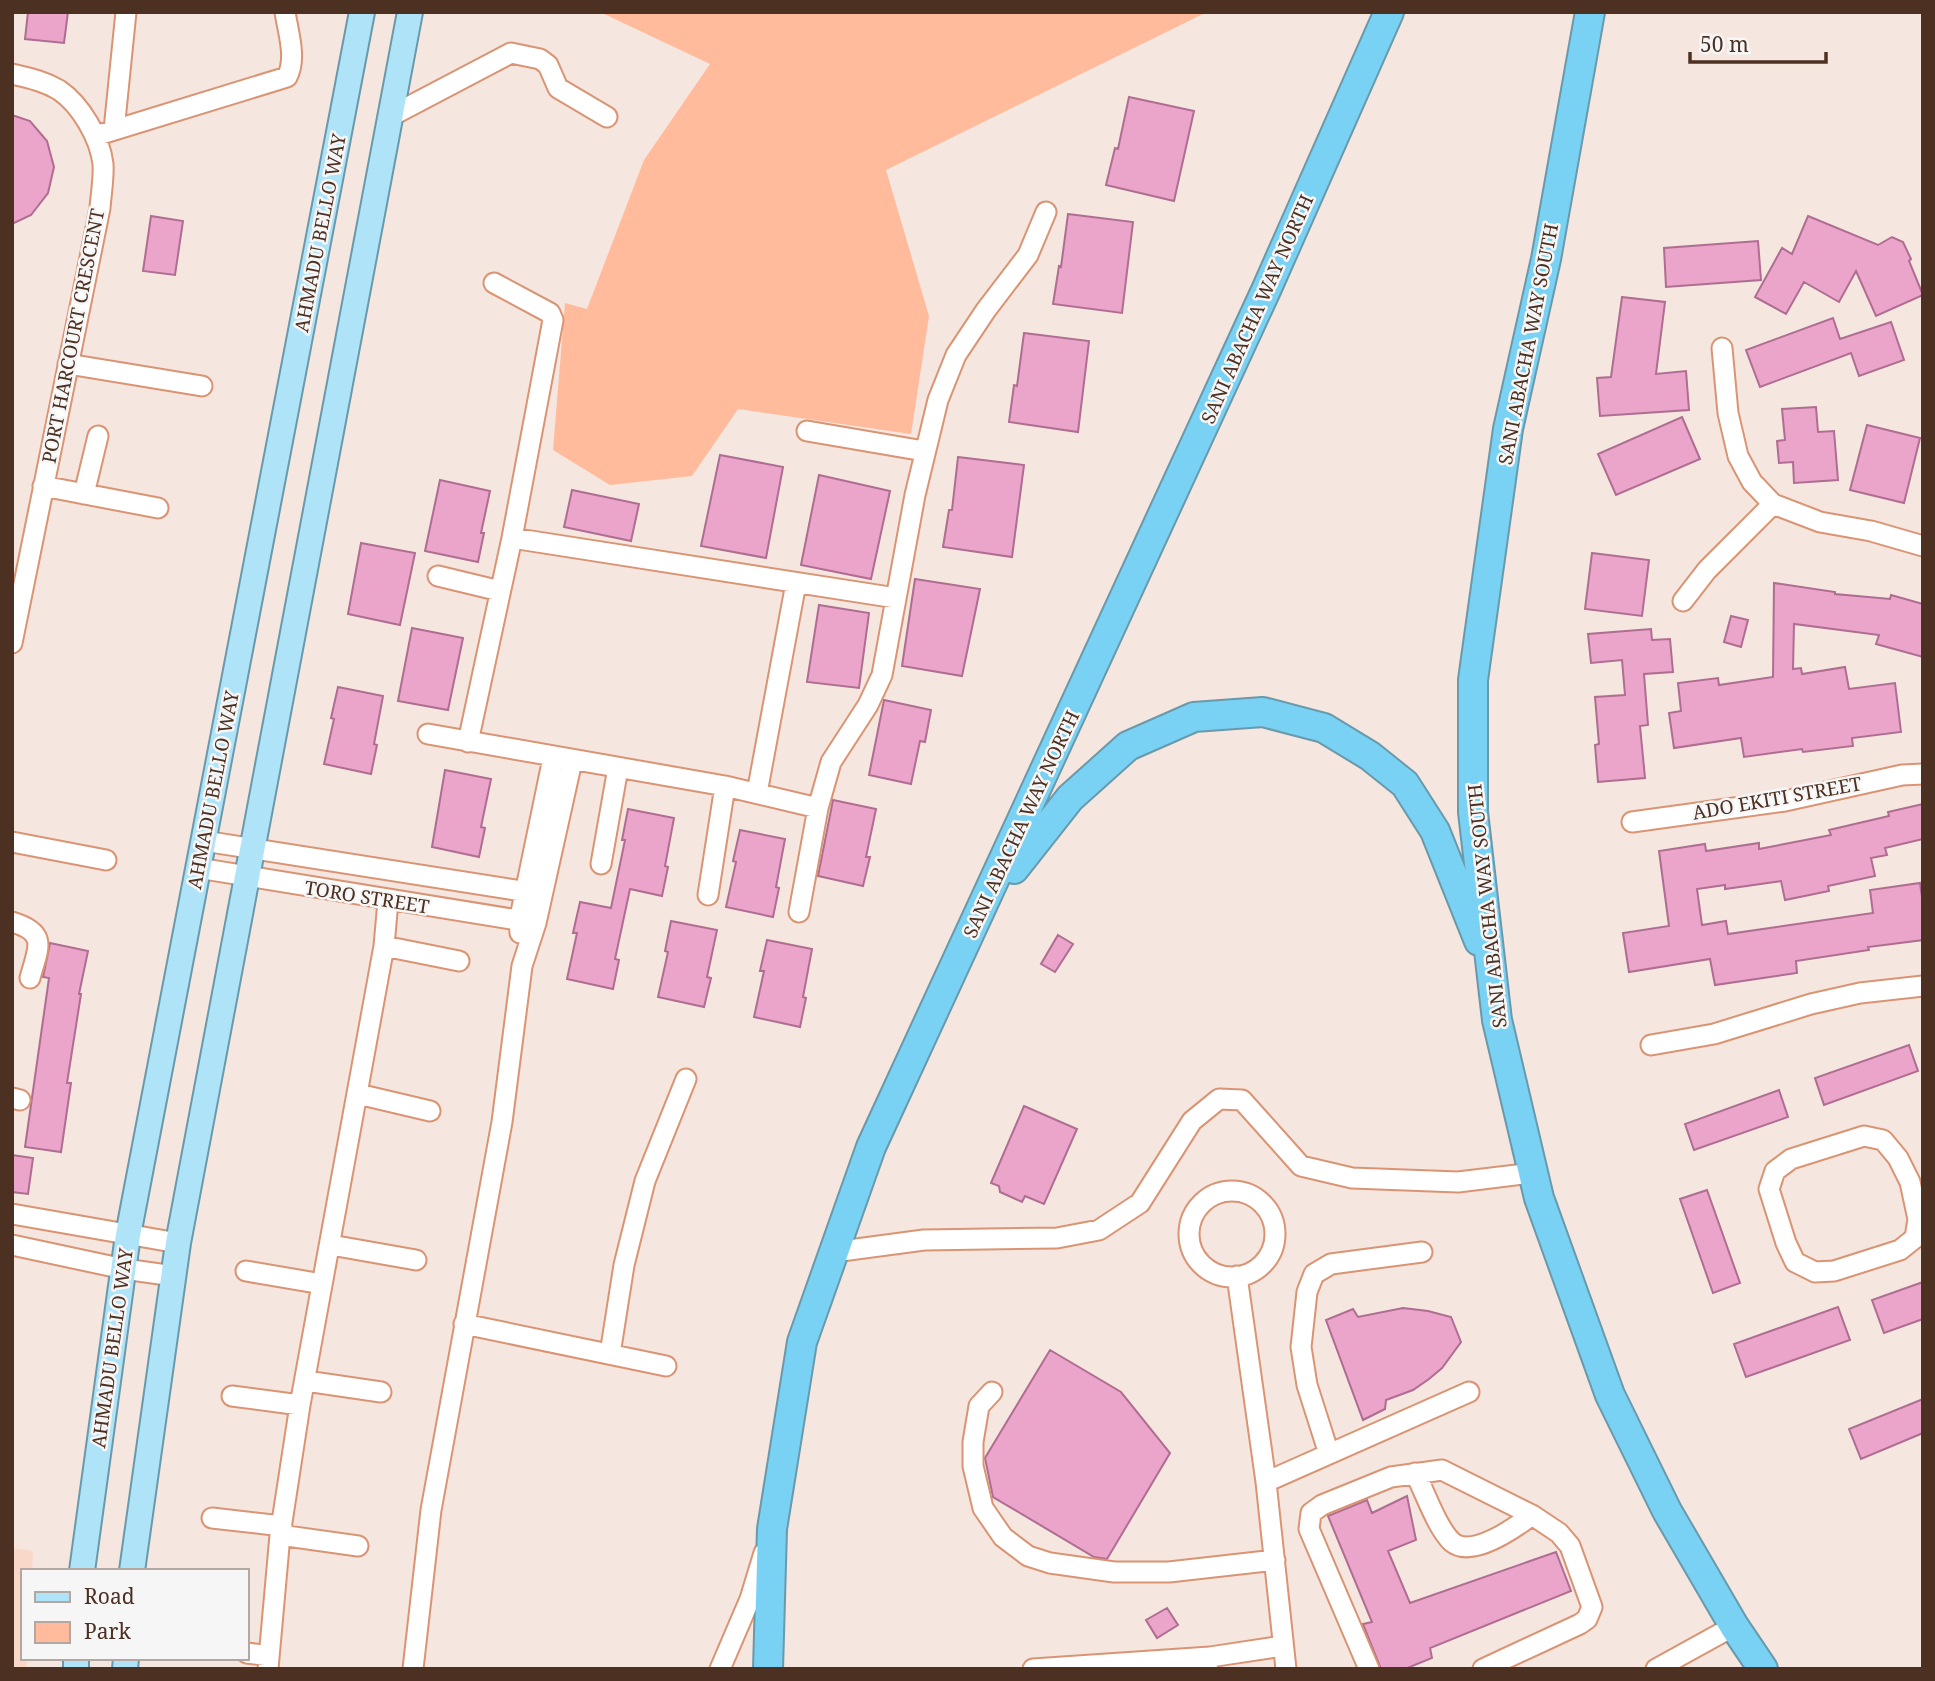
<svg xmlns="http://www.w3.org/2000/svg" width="1935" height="1681" font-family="'Noto Serif',serif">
<rect width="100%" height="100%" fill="#f5e6df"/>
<!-- built -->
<path fill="#f9d8c8" d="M12,1548L33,1551L32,1571H23V1658H27V1669H12Z"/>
<!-- green -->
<path fill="#ffbb9b" d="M600,12H1207L886,170L929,316L911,434L738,409L692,476L610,485L553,450L565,303L587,309L644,160L710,64Z"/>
<!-- building -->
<path fill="#eba4ca" stroke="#af6d91" stroke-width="2" d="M28,12H68L64,43L25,39Z
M1129,97L1194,111L1174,201L1106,185L1115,148L1118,149Z
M12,115L30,121L47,141L54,167L48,193L31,215L12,224Z
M1068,214L1133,222L1122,313L1053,304L1059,266L1061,267Z
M151,216L183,221L175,275L143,271Z
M1808,216L1878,245L1892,237L1903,242L1911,259L1909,261L1923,295L1876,316L1856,271L1839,302L1804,282L1786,314L1755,297L1782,248L1792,254Z
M1758,241L1761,280L1666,287L1664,248Z
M1622,297L1665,302L1656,374L1686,371L1689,410L1600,416L1597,378L1611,377Z
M1833,318L1840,339L1891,322L1904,360L1859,376L1851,353L1760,387L1746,350Z
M1024,333L1089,341L1078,432L1009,422L1014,385L1017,386Z
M1816,407L1818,432L1834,431L1838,480L1794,483L1793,462L1779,463L1777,441L1785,440L1782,409Z
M1682,417L1700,459L1616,495L1598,454Z
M1867,425L1920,438L1904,503L1850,490Z
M720,455L783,467L766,558L701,546Z
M958,457L1024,465L1012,557L943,547L949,510H952Z
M819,475L890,491L871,579L801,565Z
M440,480L490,491L481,533H484L478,562L425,551Z
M572,490L639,504L631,541L564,527Z
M361,543L415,553L400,625L348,614Z
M1592,553L1649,560L1642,616L1585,609Z
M915,579L980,589L962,676L902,666Z
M1774,583L1835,592V594L1890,599L1891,595L1923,604V657L1876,644L1879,635L1794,624L1793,669L1801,668L1802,674L1845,667L1849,689L1895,683L1901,732L1852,738L1853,746L1803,752L1802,749L1744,757L1741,738L1674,748L1669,713L1681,711L1678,683L1718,678L1719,685L1773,677Z
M819,605L869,613L859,688L807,682Z
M1731,616L1748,620L1741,647L1724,642Z
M412,628L463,638L448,710L398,701Z
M1651,629L1652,640L1670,639L1673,672L1644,674L1648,725L1640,726L1645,778L1598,782L1595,745L1599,744L1595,697L1625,695L1622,660L1591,663L1588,634Z
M338,687L383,696L374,744L377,745L371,774L324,764L334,719L331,718Z
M884,700L931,710L925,742L920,741L911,784L869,775Z
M445,770L491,779L481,827L485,828L479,857L432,847Z
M833,800L876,809L866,857H870L863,886L818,876Z
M1923,804V839L1885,848L1887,855L1871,858L1875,876L1828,886L1829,891L1785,900L1781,881L1725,889V885L1697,889L1702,925L1726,921L1728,934L1873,913L1870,890L1920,883L1923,904V940L1868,947L1869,950L1796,961L1797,973L1715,985L1710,959L1629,972L1623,933L1669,926L1659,851L1705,844L1706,851L1759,843V849L1831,835L1829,830L1889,816L1888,812Z
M628,809L674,818L665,866L668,867L662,896L630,889L615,959L619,960L613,989L567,979L577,933H573L580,902L611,908L625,840H622Z
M740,830L785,839L776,887L779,888L773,917L726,907L736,862L733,861Z
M671,921L717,930L707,977L711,978L704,1007L658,997L668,952L665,951Z
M1058,935L1073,944L1055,972L1041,964Z
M767,940L812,949L803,997L806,998L800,1027L754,1017L764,971H760Z
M50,943L88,951L79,994H81L67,1083H71L61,1152L25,1147L49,978L43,977Z
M1909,1045L1918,1071L1824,1105L1815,1078Z
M1779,1090L1788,1117L1694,1150L1685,1124Z
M1024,1106L1077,1129L1044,1204L1025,1196L1022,1202L1000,1192L999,1186L991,1183Z
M12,1155L33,1158L28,1194L12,1192Z
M1707,1190L1740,1283L1713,1293L1680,1199Z
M1923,1282V1319L1884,1333L1872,1300Z
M1838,1307L1850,1340L1746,1377L1734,1344Z
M1403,1308L1428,1311L1451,1317L1461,1342L1442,1368L1429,1379L1413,1390L1386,1400L1385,1409L1363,1420L1326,1320L1353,1309L1358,1317Z
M1050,1350L1121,1392L1170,1453L1107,1559L1094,1557L993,1497L985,1458Z
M1923,1399V1433L1861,1459L1849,1429Z
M1407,1496L1416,1540L1388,1551L1410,1603L1556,1552L1571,1591L1430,1648L1432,1658L1405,1669H1381L1363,1624L1372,1622L1328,1516L1367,1500L1372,1513Z
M1167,1608L1178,1625L1157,1638L1146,1620Z"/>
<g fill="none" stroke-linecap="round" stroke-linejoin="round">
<defs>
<path id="minor" d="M12,74C29,78 44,81 59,90C81,105 100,138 103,164C104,178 101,194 100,208L12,643
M391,116L511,53L540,59L548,65L558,88L607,117
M114,130L126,12
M95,136L287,77C297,58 288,32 285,12
M1722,348L1728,413L1738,456L1752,482L1773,504L1820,522L1871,531L1923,546
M68,364L202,386
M807,431L924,451
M43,486L158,508
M84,494L98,436
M512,538L896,598
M438,576L500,591
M1683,601L1707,570L1773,504
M428,734L725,786L818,808
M468,742L512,538L553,320L550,313L494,283
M757,793L796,583
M1632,822L1785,801L1902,775L1923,774
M204,841L541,894
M12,842L106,860
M601,864L618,768
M198,868L536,923
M708,895L725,786
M799,912L818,808L831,762L868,705L882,675L915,495L938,400L956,355L986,310L1028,255L1046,212
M12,922C49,933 38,948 30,978
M520,933L519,922L553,758
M384,946L459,961
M1651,1045L1714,1034L1811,1004L1860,993L1923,986
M358,1094L430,1111
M12,1098L20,1100
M1864,1136L1883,1140L1898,1158L1910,1182L1918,1219L1915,1238L1900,1250L1834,1271L1815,1272L1795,1262L1786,1243L1769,1189L1775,1171L1791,1159Z
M1189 1234a43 43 0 1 1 86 0a43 43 0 1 1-86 0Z
M12,1214L178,1243
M12,1245L124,1269L174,1276
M331,1245L416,1260
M834,1252L924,1240L1057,1238L1099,1230L1140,1203L1192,1121L1219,1099L1242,1100L1301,1166L1352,1178L1458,1182L1532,1173
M246,1271L322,1284
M1237,1276L1266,1482L1286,1669
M464,1324L666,1366
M610,1354L624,1265L645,1181L686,1079
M306,1381L381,1392
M992,1392L979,1406L973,1442V1466L983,1508L1003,1537L1028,1556L1050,1563L1114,1572H1169L1275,1560
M232,1396L300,1405
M1329,1454L1307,1385L1301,1347L1307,1292L1314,1274L1331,1264L1422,1252
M1415,1473C1425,1492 1437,1528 1452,1542C1472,1559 1516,1527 1532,1515
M1266,1482L1469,1392
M212,1518L282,1526
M280,1535L358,1546
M247,1653L269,1656
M268,1669L280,1535L300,1405L384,946L388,901
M413,1669L431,1510L502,1122L522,966L536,923L572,761
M720,1669L750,1599L764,1553
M1033,1669L1210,1657
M1206,1669L1210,1657L1283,1646
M1369,1669L1309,1529L1311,1513L1322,1505L1391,1477L1442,1470L1532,1515L1559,1533L1570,1546L1592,1607L1587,1619L1580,1624L1483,1669
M1656,1669L1734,1626"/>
<path id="major" d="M82,1571L128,1235L362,12
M132,1571L178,1243L410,12
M76,1669V1658
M125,1669L126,1658"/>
<path id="highway" d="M1590,12L1546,259L1508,429L1473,680V812L1497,1020L1539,1198L1610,1395L1667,1511L1734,1626L1763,1669
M1014,869L1070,798L1128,746L1194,717L1263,712L1324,728L1370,756L1405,784L1435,831L1479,941
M768,1669L772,1529L802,1342L871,1147L1267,288L1389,12"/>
</defs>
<!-- minor casing -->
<use href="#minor" stroke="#da9473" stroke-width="23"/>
<!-- major casing -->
<use href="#major" stroke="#6999aa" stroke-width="28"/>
<!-- highway casing -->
<use href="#highway" stroke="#6999aa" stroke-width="32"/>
<!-- minor -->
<use href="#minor" stroke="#fff" stroke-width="19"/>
<!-- major -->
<use href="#major" stroke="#afe3f8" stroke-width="24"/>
<!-- highway -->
<use href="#highway" stroke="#79d1f4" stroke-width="28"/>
</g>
<g text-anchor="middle" stroke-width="5" stroke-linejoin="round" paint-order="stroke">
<!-- street labels -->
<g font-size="19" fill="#4c3022" stroke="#f6f6f6">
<text transform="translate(320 233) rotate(-79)" y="7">AHMADU BELLO WAY</text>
<text transform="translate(1257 309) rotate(-66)" y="7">SANI ABACHA WAY NORTH</text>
<text transform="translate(73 336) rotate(-79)" y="7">PORT HARCOURT CRESCENT</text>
<text transform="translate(1528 344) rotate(-79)" y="7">SANI ABACHA WAY SOUTH</text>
<text transform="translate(213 790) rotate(-79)" y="7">AHMADU BELLO WAY</text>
<text transform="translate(1777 798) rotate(-10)" y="7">ADO EKITI STREET</text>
<text transform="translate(1021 824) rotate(-65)" y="7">SANI ABACHA WAY NORTH</text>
<text transform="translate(367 897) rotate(9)" y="7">TORO STREET</text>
<text transform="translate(1487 906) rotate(-96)" y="7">SANI ABACHA WAY SOUTH</text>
<text transform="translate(112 1348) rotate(-82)" y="7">AHMADU BELLO WAY</text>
</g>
</g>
<!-- border -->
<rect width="1935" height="1681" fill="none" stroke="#4c3022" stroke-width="28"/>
<!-- legend -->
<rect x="21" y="1569" width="228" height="91" fill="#f6f6f6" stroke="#b2a7a1" stroke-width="2"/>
<rect x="35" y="1592" width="35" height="10" fill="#afe3f8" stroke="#b2a7a1" stroke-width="2"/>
<text x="84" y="1604" font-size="21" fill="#4c3022">Road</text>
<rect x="35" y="1622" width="35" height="21" fill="#ffbb9b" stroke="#b2a7a1" stroke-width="2"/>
<text x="84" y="1639" font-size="21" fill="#4c3022">Park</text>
<!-- scale -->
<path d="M1690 52v10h136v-10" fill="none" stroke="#4c3022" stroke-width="3.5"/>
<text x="1700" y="52" font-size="21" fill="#4c3022" stroke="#f6f6f6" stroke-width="5" paint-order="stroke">50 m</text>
</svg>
